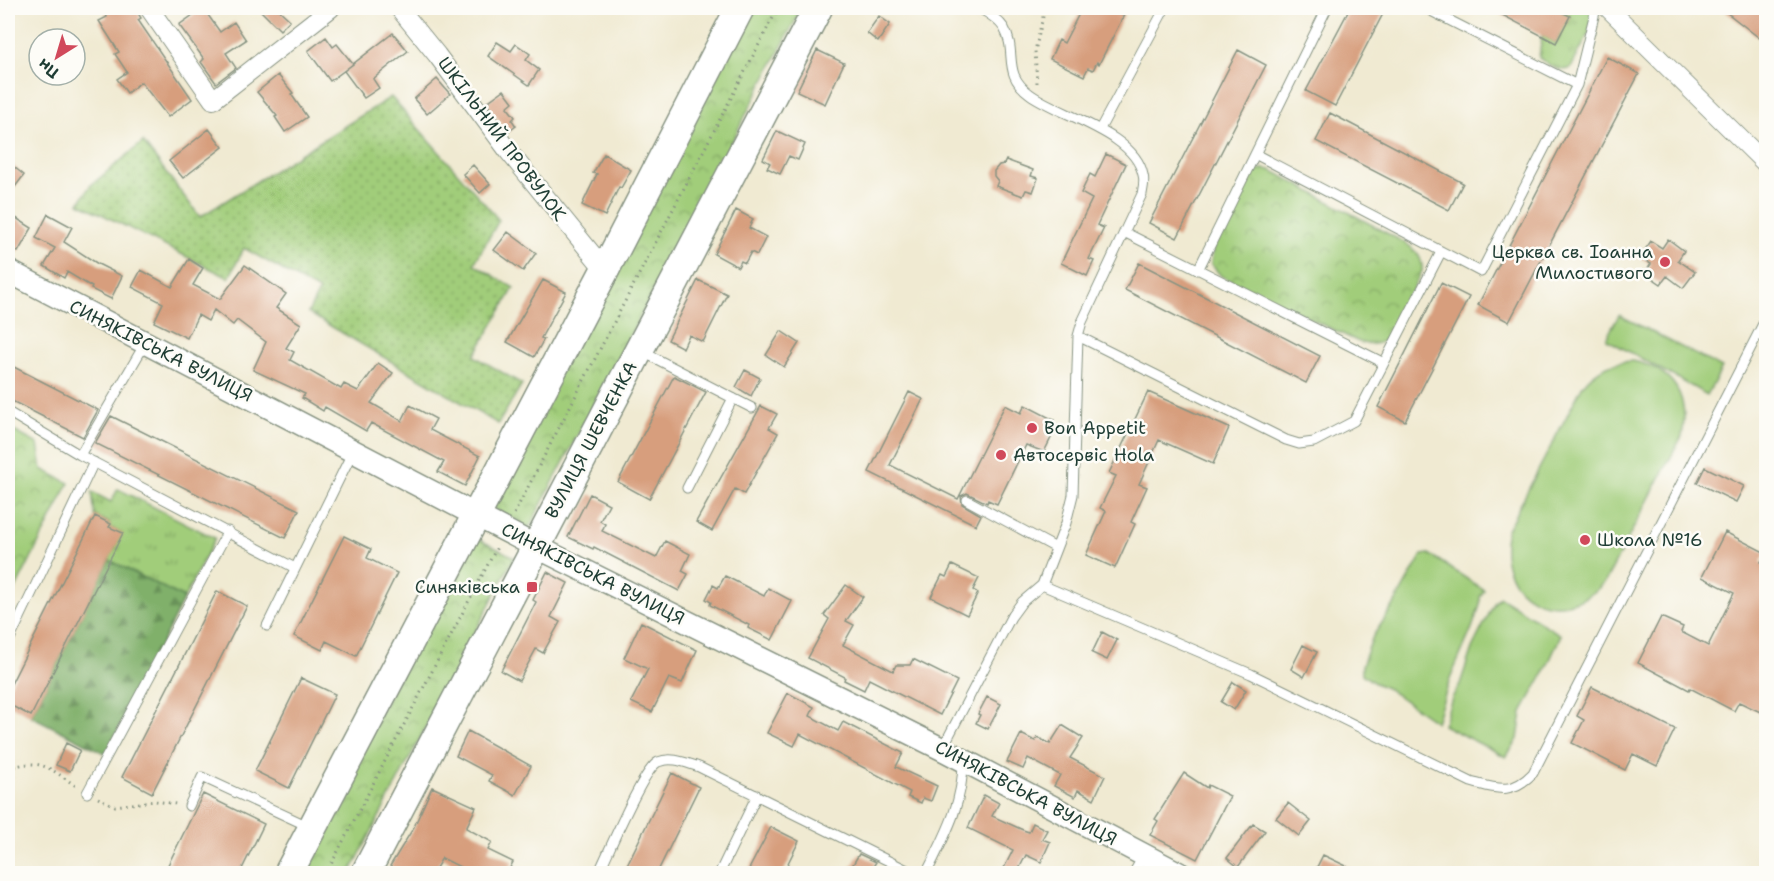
<svg xmlns="http://www.w3.org/2000/svg" width="1774" height="881" font-family="'Shantell Sans',sans-serif">
<defs>
<pattern id="grass-tufts" width="24" height="20" patternUnits="userSpaceOnUse" patternTransform="scale(1.5)"><rect width="24" height="20" fill="#a1cd7a"/><path d="M3 7l-1-3M5 7V3M7 7l1-3M15 17l-1-3M17 17v-4M19 17l1-3" fill="none" stroke="#83a865"/></pattern>
<pattern id="forest-firs" width="22" height="20" patternUnits="userSpaceOnUse" patternTransform="scale(1.5)"><rect width="22" height="20" fill="#80b06a"/><path d="M5 1l3.5 6h-7zM16 11l3.5 6h-7z" fill="#689058"/></pattern>
<pattern id="park-crowns" width="20" height="18" patternUnits="userSpaceOnUse" patternTransform="scale(1.5)"><rect width="20" height="18" fill="#a1cd7a"/><path d="M2 6a3 3 0 1 1 6 0M12 15a3 3 0 1 1 6 0" fill="none" stroke="#83a865"/></pattern>
<pattern id="garden-dots" width="8" height="8" patternUnits="userSpaceOnUse" patternTransform="scale(1.5)"><rect width="8" height="8" fill="#a1cd7a"/><path d="M2 2h.1M6 6h.1" fill="none" stroke="#83a865" stroke-width="1.8" stroke-linecap="round"/></pattern>
</defs>
<rect width="100%" height="100%" fill="#fdfcf7"/>
<filter id="ink" filterUnits="userSpaceOnUse"><feTurbulence type="fractalNoise" baseFrequency=".0167" numOctaves="2"/><feDisplacementMap in="SourceGraphic" scale="12" xChannelSelector="R" yChannelSelector="G"/><feConvolveMatrix kernelMatrix="1 2 1 2 8 2 1 2 1" color-interpolation-filters="sRGB"/></filter>
<filter id="wash" filterUnits="userSpaceOnUse"><feTurbulence type="fractalNoise" baseFrequency=".008" numOctaves="4" result="noise"/><feDisplacementMap in="SourceGraphic" scale="24" xChannelSelector="R" yChannelSelector="G"/><feGaussianBlur stdDeviation="1.35" result="paint"/><feColorMatrix in="noise" values="0 0 0 0 0 0 0 0 0 0 0 0 0 0 0 0 0 1.4 0 .05"/><feComposite in="paint" operator="in"/></filter>
<g filter="url(#wash)">
<rect width="100%" height="100%" fill="#f0ead2"/>
<!-- grass -->
<path fill="url(#grass-tufts)" stroke="#608557" stroke-width="1.5" d="M1554,8H1592L1596,19L1571,68C1559,74 1549,64 1539,58L1542,35L1556,43L1570,16Z
M118,489L215,538L184,598L109,560L122,533L109,527L110,523L95,516L92,492L111,502Z"/>
<!-- forest -->
<path fill="url(#forest-firs)" stroke="#50764f" stroke-width="1.5" d="M109,560L184,598L106,754L31,716Z"/>
<!-- park -->
<path fill="url(#park-crowns)" stroke="#608557" stroke-width="1.5" d="M751,8H802L529,528L488,506Z
M1263,169L1271,170L1407,244C1417,252 1423,258 1422,271L1388,338C1378,345 1371,346 1359,342L1221,276L1211,264L1213,248L1249,177L1254,171Z
M8,428L38,444L42,469L69,483L8,604Z
M472,536L514,557L350,873L296,874Z"/>
<!-- garden -->
<path fill="url(#garden-dots)" stroke="#608557" stroke-width="1.5" d="M391,97L499,220L474,264L514,288L474,356L522,384L498,424L308,313L319,291L244,248L229,278L79,203L90,186L143,142L200,217Z"/>
<!-- pitch -->
<path fill="#a1cd7a" stroke="#608557" stroke-width="1.5" d="M1619,315L1722,368L1707,395L1606,339Z
M1633,361C1673,369 1690,396 1682,436L1605,582C1559,631 1492,596 1507,530L1583,385C1597,368 1611,362 1633,361Z
M1429,554L1484,590L1480,597V605L1472,628L1450,679L1436,722L1388,689L1373,682L1362,674V666L1373,636L1392,608L1422,555Z
M1500,597L1561,635L1544,673L1522,712L1518,739L1506,757L1443,725L1452,698L1460,684L1472,648L1495,602Z"/>
<g id="blocks">
<!-- building -->
<path fill="#d79e7d" d="M115,8H135L141,18L138,20L192,99L168,117L141,82L127,93L117,79L127,72L115,54L119,52L99,21L107,17L105,13Z
M203,8L220,32L234,22L246,40L226,53L236,68L216,83L201,62L204,59L179,25Z
M258,8H277L290,20L280,30Z
M1082,8H1125L1121,14L1124,15L1099,64L1097,62L1093,70L1088,68L1084,76L1050,59L1059,40L1064,43Z
M1350,8H1386L1335,106L1306,91Z
M1489,8H1554L1570,16L1556,43Z
M1721,8H1767V44Z
M879,16L890,24L878,42L867,33Z
M393,33L408,51L373,79L379,88L364,98L344,71Z
M326,37L333,47L337,44L353,64L330,81L308,51Z
M497,42L511,51L516,44L530,54L526,60L539,70L529,85L488,56Z
M817,50L844,63L825,104L797,91Z
M1238,50L1266,65L1177,238L1149,223Z
M1607,57L1639,74L1509,322L1478,305Z
M278,75L293,93L291,94L307,117L285,132L275,117L277,116L257,92Z
M437,79L450,94L427,114L414,99Z
M504,90L513,102L507,107L515,117L512,120L516,126L508,132L486,103Z
M1330,113L1463,183L1449,210L1316,141Z
M209,129L223,147L183,178L169,161Z
M777,131L805,144L798,160L789,156L780,174L767,168L770,163L763,159Z
M604,154L631,170L621,188L619,187L605,216L582,205L597,174L593,173Z
M1106,154L1126,164L1097,225L1104,228L1089,259L1094,261L1087,276L1061,263L1092,199L1081,193L1090,174L1095,177Z
M1006,160L1033,170L1031,176L1038,178L1033,192L1026,190L1023,196L996,186L998,181L994,176V171L999,165L1004,164Z
M8,162L24,175L8,196Z
M473,165L490,184L480,193L463,174Z
M736,210L753,219L749,228L766,237L757,255L751,252L745,263L741,261L738,267L714,254Z
M8,213L32,228L18,252L8,246Z
M48,214L72,227L64,242L98,264L122,276L111,299L91,289L92,287L67,272L64,278L44,266L55,248L36,238Z
M508,232L536,253L523,271L494,250Z
M1668,239L1684,251L1678,260L1695,272L1683,288L1667,276L1661,284L1645,273L1651,264L1640,257L1651,241L1662,248Z
M189,259L203,268L193,285L220,299L245,265L286,294L276,308L301,324L286,348L294,352L290,360L341,389L344,384L358,391L378,363L393,373L371,403L402,421L410,405L436,419L430,430L480,456L465,486L438,472L444,462L371,423L366,431L325,407L323,411L302,398L305,394L253,370L266,342L237,320L233,325L214,310L208,321L198,315L187,338L154,322L163,303L132,287L141,270L172,287Z
M1139,263L1320,356L1306,383L1125,290Z
M543,280L566,292L541,338L544,339L534,357L507,342Z
M698,280L727,294L703,342L689,335L683,348L668,340Z
M1441,283L1469,297L1405,421L1378,407Z
M781,331L799,343L784,367L766,355Z
M8,364L98,410L83,437L8,399Z
M745,370L760,378L751,396L736,387Z
M674,376L706,392L649,499L618,482Z
M909,392L923,399L890,465L958,499L1005,405L1021,413L1025,405L1054,420L1046,435L1051,438L1044,452L1026,445L997,504L988,500L987,503L967,493L961,496L962,504L981,515L976,525L869,472Z
M1148,392L1229,428L1213,464L1159,440L1139,484L1147,487L1131,522L1135,524L1115,568L1086,555L1106,511L1100,508L1116,476L1109,473Z
M761,406L777,414L769,428L778,433L744,494L735,489L712,531L696,522Z
M111,416L299,510L285,538L95,443Z
M1705,467L1744,486L1736,502L1697,483Z
M590,494L609,504L600,521L605,524L602,531L656,558L665,541L690,554L682,571L688,574L679,591L594,547L593,549L568,537Z
M95,516L111,524L109,527L123,533L31,716L8,704V690Z
M1725,532L1766,553L1761,562L1767,565V715L1739,702L1734,711L1690,688L1689,690L1638,663L1661,617L1683,627L1681,632L1708,646L1734,593L1702,577Z
M344,536L371,549L367,558L397,573L356,656L326,641L322,650L294,636Z
M952,565L979,578L973,590L978,593L967,615L931,597L942,575L946,577Z
M547,572L568,583L551,617L560,622L543,653L536,649L519,681L501,671L536,602L533,600Z
M725,576L764,596L768,588L792,601L772,640L748,628L749,625L710,605L711,602L706,599L713,585L718,588Z
M846,585L863,597L846,621L854,625L843,645L893,671L896,665H910L913,659L957,681L940,715L869,679L864,690L844,680L845,677L808,658L829,619L824,615Z
M217,591L247,606L152,793L122,777Z
M641,622L697,650L682,683L669,678L652,712L631,702L648,669L624,658Z
M1102,632L1117,640L1107,660L1092,653Z
M1303,645L1317,652L1304,677L1291,669Z
M301,678L335,694L289,788L255,771Z
M1233,682L1246,690L1234,710L1221,702Z
M1592,687L1675,729L1657,766L1633,754L1625,770L1572,743L1584,720L1577,716Z
M788,693L814,707L810,716L838,731L843,722L903,753L896,767L937,786L931,801L923,798L921,803L908,797L910,792L800,734L794,746L767,733Z
M987,697L1001,704L988,729L976,723L980,715L978,714Z
M1062,725L1083,738L1070,758L1105,776L1094,799L1078,790L1075,797L1054,786L1060,775L1028,758L1023,769L1007,762L1021,734L1035,741L1037,737L1050,744Z
M468,731L531,766L515,795L489,781L492,775L456,756Z
M66,743L80,750L70,771L56,765Z
M672,773L699,787L657,873H623Z
M1184,773L1207,788L1208,785L1230,796L1197,859L1150,835L1158,821L1155,819Z
M432,787L476,807L466,828L492,842L488,850L513,862L507,873H472L442,858L433,873H390L393,868L390,866L414,827Z
M203,794L264,824L240,873H164Z
M984,795L999,803L992,816L1023,830L1029,832L1033,823L1047,830L1042,839L1050,842L1041,862L1026,855L1017,873H1011L1003,870L1013,850L968,828Z
M1288,803L1311,821L1299,836L1276,818Z
M1253,824L1265,831L1238,867L1227,858Z
M771,827L799,841L783,873H747Z
M859,854L876,862L869,873H848Z
M1323,855L1361,873H1314Z"/>
</g>
</g>
<g filter="url(#ink)">
<use href="#blocks" fill-opacity="0" stroke="#889483" stroke-width="1.5"/>
<g fill="none" stroke-linecap="round" stroke-linejoin="round">
<defs>
<path id="service" d="M979,8C988,13 998,19 1004,28C1018,53 1001,73 1030,94C1060,116 1135,133 1143,175C1145,181 1143,188 1142,194L1082,322L1078,336L1073,495L1066,523L1042,585
M1435,8L1433,12L1577,85
M1100,129L1165,8
M1255,154L1481,272L1577,85L1596,8
M1198,270L1327,8
M1078,336L1286,440L1299,444L1314,442L1354,421L1384,363L1124,232
M641,351L752,408
M1384,363L1441,252
M8,412L80,455L146,342
M80,455L295,568
M687,488L733,398
M967,500L1056,548
M267,626L353,451
M8,643L94,462
M942,749L1011,617L1022,602L1042,585L1251,674L1471,782C1498,789 1512,795 1533,773L1766,318
M87,793L228,531
M189,806L202,777L310,827
M598,874C608,854 643,769 658,762C672,756 686,763 699,767L915,874
M719,874L757,795
M926,874C945,836 963,804 963,761
M1133,874L1144,855"/>
<path id="minor" d="M149,8L213,100L331,8
M399,8L437,55L509,152L605,270
M1608,8L1766,164"/>
<path id="tertiary" d="M8,271L535,546L942,749L1180,874"/>
<path id="primary" d="M288,874L605,270L740,8
M365,874L818,8"/>
</defs>
<!-- service casing -->
<use href="#service" stroke="#889483" stroke-width="11"/>
<!-- minor casing -->
<use href="#minor" stroke="#889483" stroke-width="20"/>
<!-- tertiary casing -->
<use href="#tertiary" stroke="#889483" stroke-width="25"/>
<!-- primary casing -->
<use href="#primary" stroke="#889483" stroke-width="31"/>
<!-- path -->
<path stroke="#889483" stroke-width="3" stroke-dasharray="1.5 4.5" stroke-linecap="butt" d="M1037,83L1035,51L1045,8
M514,514L778,8
M8,768C42,758 49,768 76,786
M98,798L115,806L155,801L176,804
M326,874L497,547"/>
<!-- service -->
<use href="#service" stroke="#fff" stroke-width="9"/>
<!-- minor -->
<use href="#minor" stroke="#fff" stroke-width="18"/>
<!-- tertiary -->
<use href="#tertiary" stroke="#fff" stroke-width="22"/>
<!-- primary -->
<use href="#primary" stroke="#fff" stroke-width="28"/>
</g>
</g>
<!-- markers -->
<g fill="#d1495b" stroke="#fdfcf7" stroke-width="2">
<circle cx="1665" cy="262" r="6"/>
<circle cx="1032" cy="428" r="6"/>
<circle cx="1001" cy="455" r="6"/>
<circle cx="1585" cy="540" r="6"/>
<rect x="526" y="581" width="12" height="12" rx="3"/>
</g>
<g text-anchor="middle" stroke-width="5" stroke-linejoin="round" paint-order="stroke">
<!-- street labels -->
<g font-size="18" fill="#1f3d34" stroke="#fdfcf7">
<text transform="translate(502 139) rotate(53)" y="6">ШКІЛЬНИЙ ПРОВУЛОК</text>
<text transform="translate(161 351) rotate(27)" y="6">СИНЯКІВСЬКА ВУЛИЦЯ</text>
<text transform="translate(591 440) rotate(-62)" y="6">ВУЛИЦЯ ШЕВЧЕНКА</text>
<text transform="translate(593 574) rotate(27)" y="6">СИНЯКІВСЬКА ВУЛИЦЯ</text>
<text transform="translate(1026 793) rotate(28)" y="6">СИНЯКІВСЬКА ВУЛИЦЯ</text>
</g>
<!-- poi labels -->
<g font-size="18" fill="#1f3d34" stroke="#fdfcf7" text-anchor="start">
<text x="1653" y="258" text-anchor="end">Церква св. Іоанна<tspan x="1653" dy="21">Милостивого</tspan></text>
<text x="1044" y="434">Bon Appetit</text>
<text x="1013" y="461">Автосервіс Hola</text>
<text x="1597" y="546">Школа №16</text>
<text x="520" y="593" text-anchor="end">Синяківська</text>
</g>
</g>
<!-- margin -->
<rect width="1774" height="881" fill="none" stroke="#fdfcf7" stroke-width="30"/>
<!-- north arrow -->
<g transform="translate(57 57) rotate(217)"><circle r="28" fill="#fdfcf7" stroke="#a4b0a9" stroke-width="1.5"/>
<path d="M0-4.5L10 22L0 15L-10 22Z" fill="#d1495b"/>
<text y="-9" font-size="16" font-weight="bold" text-anchor="middle" fill="#1f3d34">Пн</text>
</g>
</svg>
